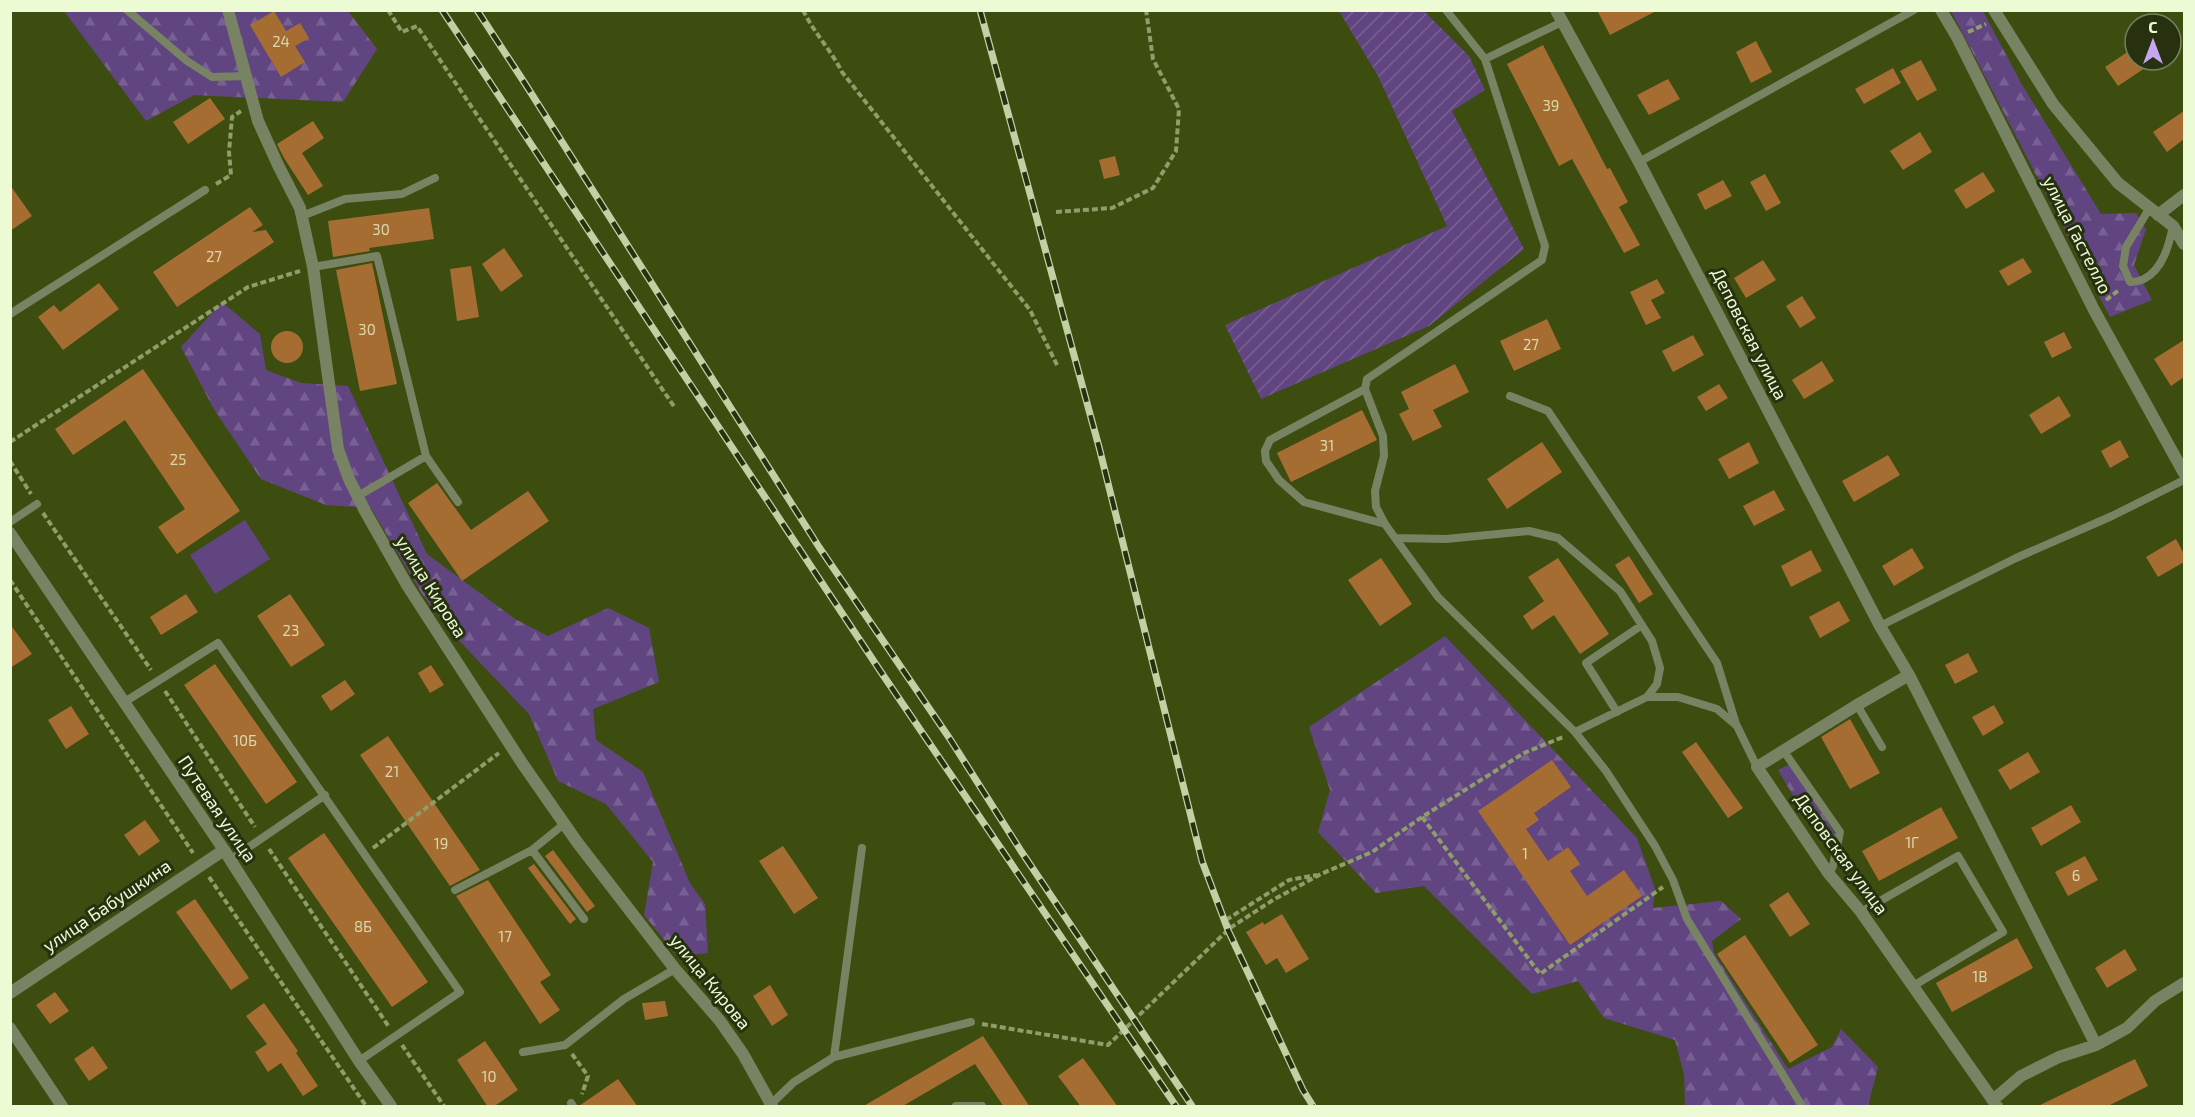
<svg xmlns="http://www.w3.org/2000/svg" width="2195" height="1117" font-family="'Exo 2',sans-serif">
<defs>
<pattern id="forest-firs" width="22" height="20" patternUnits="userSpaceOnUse" patternTransform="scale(1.5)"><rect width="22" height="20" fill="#614581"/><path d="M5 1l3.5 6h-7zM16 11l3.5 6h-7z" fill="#786192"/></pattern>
<pattern id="garden-furrows" width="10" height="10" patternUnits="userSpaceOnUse" patternTransform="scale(1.5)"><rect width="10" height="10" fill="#614581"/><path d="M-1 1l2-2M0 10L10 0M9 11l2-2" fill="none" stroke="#786192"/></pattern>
</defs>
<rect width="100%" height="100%" fill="#3d4d10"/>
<!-- grass -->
<path fill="#614581" d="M245,520L270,559L215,594L190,555Z"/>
<!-- forest -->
<path fill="url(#forest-firs)" d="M64,11H348L377,49L343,102L194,95L146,121Z
M1951,11H1983L2021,83L2101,214L2136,213L2146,229L2134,265L2152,300L2110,317Z
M222,302L260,334L266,370L301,383L348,386L427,554L515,619L548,636L608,608L649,628L659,682L593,709L596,740L643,772L690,883L705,904L708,953L677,956L644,915L653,862L606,804L558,781L529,714L450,631L422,594L371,508L326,505L261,479L215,411L181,347Z
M1445,636L1637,838L1655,889L1653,908L1721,901L1741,919L1712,941L1714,953L1788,1069L1832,1047L1841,1029L1878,1067L1868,1106H1685L1684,1074L1675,1040L1604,1018L1578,981L1532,994L1424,886L1376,893L1318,832L1330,790L1309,727Z
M1792,763L1836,835L1821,843L1778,770Z"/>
<!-- garden -->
<path fill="url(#garden-furrows)" d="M1339,11H1424L1469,56L1485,90L1452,111L1524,249L1429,326L1261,399L1225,325L1447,226L1378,76Z"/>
<!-- building -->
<path fill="#a66d33" d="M1597,10H1658L1610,35Z
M274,11L286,31L300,23L309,38L295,46L305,62L281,77L250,25Z
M1756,41L1772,72L1751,83L1736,52Z
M1543,45L1607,169L1610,168L1628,202L1619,207L1640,245L1624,253L1572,159L1559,166L1507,64Z
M2135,47V60H2157L2118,86L2105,67Z
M1921,60L1937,90L1917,101L1900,71Z
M1893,68L1901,83L1864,104L1855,89Z
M1668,79L1680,99L1649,115L1637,95Z
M210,98L225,119L188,144L173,122Z
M2184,111V139L2167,152L2153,132Z
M313,121L324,138L302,153L323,186L308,195L284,158L277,144Z
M1920,132L1932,152L1903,170L1890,151Z
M1115,156L1120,175L1104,179L1099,160Z
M1983,172L1995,191L1966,209L1954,190Z
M1765,174L1781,203L1766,211L1750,182Z
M1723,180L1732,196L1705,210L1697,194Z
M10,185L32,216L10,231Z
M250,207L263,225L252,232L266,230L274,242L177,307L153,272Z
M429,208L434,239L369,248L370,251L333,257L328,221Z
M504,248L523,276L501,292L482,264Z
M2023,258L2032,272L2008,286L1999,271Z
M1763,260L1776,280L1746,298L1734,278Z
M372,263L397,384L360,391L336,270Z
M471,266L479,317L457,321L450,269Z
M1657,279L1665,293L1651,300L1661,318L1646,325L1630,292Z
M99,283L119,309L63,350L38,317L54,305L60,312Z
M1802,296L1816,318L1800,328L1786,306Z
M1547,319L1561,349L1514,371L1500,341Z
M271 347a16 16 0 1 1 32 0a16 16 0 1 1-32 0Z
M2064,332L2072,348L2052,358L2044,342Z
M1693,335L1704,355L1673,372L1662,351Z
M2184,340V377L2171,386L2154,359Z
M1822,361L1834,381L1804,399L1792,380Z
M1455,364L1469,392L1433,410L1442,427L1413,441L1399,414L1409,409L1401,392Z
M143,369L240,511L177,554L158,527L185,509L125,420L73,455L55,429Z
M1719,384L1728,398L1706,411L1697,397Z
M2059,396L2071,416L2041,434L2029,415Z
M1362,410L1377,440L1291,482L1277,453Z
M2120,440L2129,457L2110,468L2101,451Z
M1542,442L1562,472L1507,509L1487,479Z
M1749,442L1759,463L1729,479L1718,459Z
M1888,455L1900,475L1854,502L1842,481Z
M437,483L471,530L528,491L549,521L462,581L408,503Z
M1774,490L1785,510L1754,526L1743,506Z
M2176,539L2184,554V562L2158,577L2146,557Z
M1912,548L1924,568L1894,586L1882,566Z
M1811,550L1822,571L1791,587L1781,566Z
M1629,556L1653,594L1639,603L1615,565Z
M1381,558L1412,604L1380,626L1348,580Z
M1558,558L1609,634L1580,654L1554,615L1532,630L1523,616L1544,601L1528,577Z
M186,594L198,612L161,635L150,617Z
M290,594L325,645L291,667L257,616Z
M1839,601L1850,621L1820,638L1809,617Z
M10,624L32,654L10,668Z
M1968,653L1978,672L1955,684L1945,665Z
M215,664L297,782L266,804L184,685Z
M431,665L444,685L430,693L418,673Z
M345,680L355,694L331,711L321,696Z
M1994,705L2004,723L1983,736L1972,717Z
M71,706L89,734L66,749L48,720Z
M1850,719L1880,773L1850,789L1821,737Z
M388,736L480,870L450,886L360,755Z
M1696,742L1743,808L1728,818L1682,752Z
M2028,752L2040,772L2010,790L1998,770Z
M1552,760L1571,787L1534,813L1539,820L1526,829L1548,861L1568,847L1580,864L1570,871L1587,896L1624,870L1642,896L1570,945L1478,811Z
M2071,805L2081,822L2041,846L2031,828Z
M1941,807L1958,838L1879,881L1862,851Z
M145,820L160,841L139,856L124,835Z
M324,833L428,982L392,1007L288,858Z
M783,846L818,898L794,914L759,861Z
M553,850L595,906L587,912L545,856Z
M2085,856L2098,880L2068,896L2055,872Z
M534,864L576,919L570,924L528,868Z
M488,880L551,975L540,982L560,1010L540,1024L456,896Z
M1788,892L1810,924L1790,937L1769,905Z
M195,899L249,978L231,990L176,912Z
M1282,914L1309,959L1286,973L1277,958L1266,965L1246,932L1263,922L1264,925Z
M1745,935L1818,1045L1790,1063L1717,954Z
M2017,938L2033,968L1952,1012L1936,983Z
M2125,949L2137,970L2107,988L2095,968Z
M770,985L788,1015L772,1026L753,996Z
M55,992L69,1011L50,1024L36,1005Z
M665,1001L668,1016L645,1020L642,1003Z
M264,1003L298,1051L296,1053L318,1086L303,1096L281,1063L268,1072L255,1052L267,1044L246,1016Z
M983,1036L1030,1107H1004L975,1064L901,1107H862Z
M485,1041L518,1090L493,1107H488L457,1060Z
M93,1046L108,1068L89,1081L74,1059Z
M1083,1058L1118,1107H1081L1058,1076Z
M2135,1059L2148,1086L2106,1107H2036Z
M618,1079L638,1107H579V1106Z"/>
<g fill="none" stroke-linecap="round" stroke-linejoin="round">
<!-- path -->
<path stroke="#8e9d6a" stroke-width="4" stroke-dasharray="6 3" stroke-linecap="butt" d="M388,10L402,32L417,26L675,408
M803,10C814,33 831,50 842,72L1030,310L1058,367
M1968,32L1986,24
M216,184L231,175L229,152L232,117L241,111
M1056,212L1112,208L1153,188L1176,151L1179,109L1153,59L1146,10
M2106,300L2119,290
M10,442L248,287L300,271
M10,461L31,494
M43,513L151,670
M10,580L193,853
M165,691L255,827
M1422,817L1540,974L1663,887
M373,848L499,753
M269,849L389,1027
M209,877L366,1106
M1230,928L1226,920L1289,880L1317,875
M982,1024L1108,1045L1230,928L1273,900L1321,874L1372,852L1422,817L1524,753L1563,737
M402,1045L444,1106
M572,1054L588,1076L582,1094"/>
<!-- service -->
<path stroke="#788363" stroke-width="8" d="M127,10L187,61L212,77L246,76
M1446,10L1485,59L1545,246L1542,260L1367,379L1365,389L1270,440L1265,451L1266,461L1279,480L1304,502L1385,524L1395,538L1446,539L1529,531L1558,538L1620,591L1652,641L1660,668L1657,684L1647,697H1678L1717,709L1737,726L1757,767
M1485,59L1562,22
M1639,162L1914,10
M2149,209L2126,247L2123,266L2130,282C2134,282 2140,281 2144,279C2163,269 2169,245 2173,226
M302,216L345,199L402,194L435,178
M313,267L377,256L426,456L458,502
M10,314L205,190
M1365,389L1383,436L1384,456L1375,491L1376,507L1385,524
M1510,396L1548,411L1717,663L1736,724
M358,496L426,456
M10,522L37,504
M1395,538L1438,597L1575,732
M1880,626L2016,558L2112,516L2184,480
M1647,697L1575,732L1606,771L1655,846L1673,880L1687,919L1802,1106
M123,703L218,643L460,992L359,1061
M1857,705L1882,747
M1617,712L1586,663L1642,625
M1783,750L1840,832L1833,866L1829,874
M532,850L584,919
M230,860L325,795
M455,890L532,850L564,824
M1861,912L1958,856L2003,932L1913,986
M523,1052L565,1045L624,999L675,969
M834,1057L971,1022
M571,1103L573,1106
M771,1104L794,1082L834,1057L862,848
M956,1106H982"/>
<!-- minor -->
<path stroke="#788363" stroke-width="12" d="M228,10L258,121L278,165L300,208L313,267L338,449L349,479L365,511L407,585L522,763L577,842L675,969L720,1021L743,1054L772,1106
M1556,10L1639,162L1880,626L1909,675L2096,1045
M1941,10L1957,37L2094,310L2184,473
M1994,10L2053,104L2118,183L2173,226L2184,244
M2158,215L2184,195
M1909,675L1857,705L1757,767L1829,874L1861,912L1997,1106
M10,993L224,850
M10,1028L62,1106
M1993,1100L2021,1076L2059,1057L2096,1045L2127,1028L2155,1001L2184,983"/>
<!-- tertiary -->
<path stroke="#788363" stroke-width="12" d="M10,533L224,850L359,1061L391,1106"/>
<defs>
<path id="rail" d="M442,10L883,675L1176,1106
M477,10L524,82L819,547L950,739L1021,851L1192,1106
M980,10L1099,447L1202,861L1228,930L1303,1090L1313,1106"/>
</defs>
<!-- rail casing -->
<use href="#rail" stroke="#c2d1a4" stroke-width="7"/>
<!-- rail -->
<use href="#rail" stroke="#273110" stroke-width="4.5" stroke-dasharray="14" stroke-linecap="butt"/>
</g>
<g text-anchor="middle" stroke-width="6" stroke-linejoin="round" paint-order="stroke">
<!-- number labels -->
<g font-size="15" fill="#dad8ab">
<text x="281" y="47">24</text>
<text x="1551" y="111">39</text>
<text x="381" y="235">30</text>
<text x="214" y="262">27</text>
<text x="367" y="335">30</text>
<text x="1531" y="350">27</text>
<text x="1327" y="451">31</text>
<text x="178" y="465">25</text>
<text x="291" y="636">23</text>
<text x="245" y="746">10Б</text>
<text x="392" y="777">21</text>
<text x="1912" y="848">1Г</text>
<text x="441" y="849">19</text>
<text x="1525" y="859">1</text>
<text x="2076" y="881">6</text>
<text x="363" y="932">8Б</text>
<text x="505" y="942">17</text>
<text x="1980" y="982">1В</text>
<text x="489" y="1082">10</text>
</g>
<!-- street labels -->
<g font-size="18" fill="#ecfbd3" stroke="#273110">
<text transform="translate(2077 235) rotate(63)" y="6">улица Гастелло</text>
<text transform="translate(1749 334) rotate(63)" y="6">Деповская улица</text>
<text transform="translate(431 587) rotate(58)" y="6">улица Кирова</text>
<text transform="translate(217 809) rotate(56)" y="6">Путевая улица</text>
<text transform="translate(1841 854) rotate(54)" y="6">Деповская улица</text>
<text transform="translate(107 906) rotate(-34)" y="6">улица Бабушкина</text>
<text transform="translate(710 982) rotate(51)" y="6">улица Кирова</text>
</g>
</g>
<!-- border -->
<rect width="2195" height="1117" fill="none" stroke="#ecfbd3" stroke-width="24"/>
<!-- north arrow -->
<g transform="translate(2153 42)"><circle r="28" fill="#273110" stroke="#76825e" stroke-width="1.5"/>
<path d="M0-4.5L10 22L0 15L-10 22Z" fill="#c6a6f0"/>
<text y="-9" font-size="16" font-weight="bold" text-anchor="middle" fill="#ecfbd3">С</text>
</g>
</svg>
